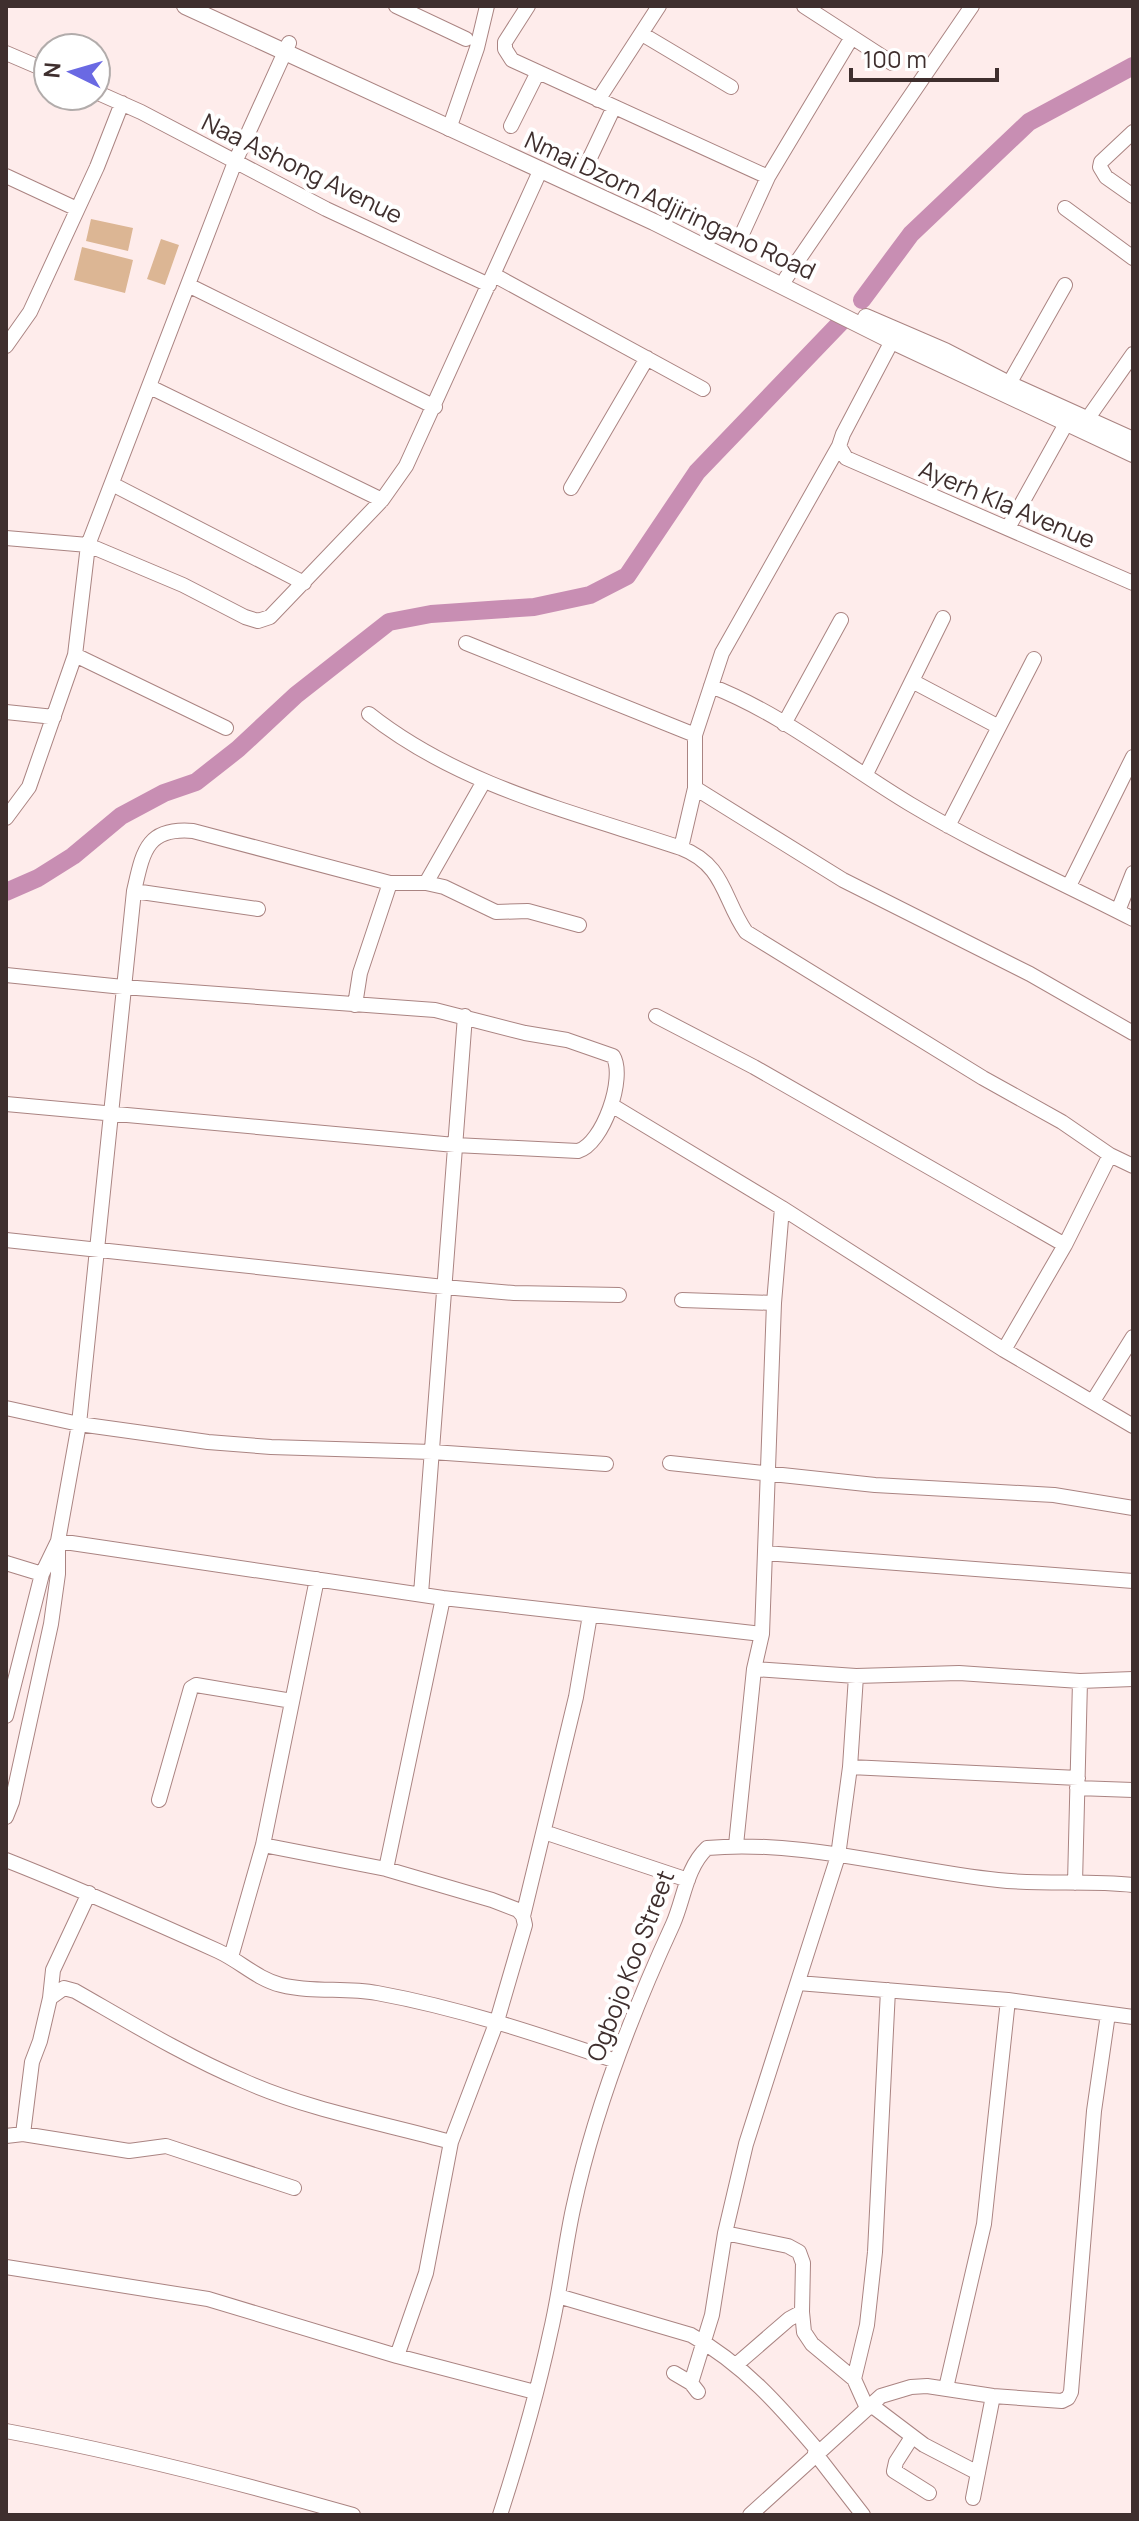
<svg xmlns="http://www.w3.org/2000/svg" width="1139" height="2521" font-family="Manrope,sans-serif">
<rect width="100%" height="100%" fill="#feeceb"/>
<!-- green -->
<path fill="#dcb694" d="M91,219L133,228L128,251L86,241Z
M161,239L179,245L165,285L147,279Z
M82,247L133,260L125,293L74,280Z"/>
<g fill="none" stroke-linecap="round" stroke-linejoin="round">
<!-- river -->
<path stroke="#c88eb3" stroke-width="18" d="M862,300L911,234L1029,122L1133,66
M6,892L38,878L73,856L121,816L164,793L196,782L238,749L296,695L389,622L431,614L534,607L590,595L627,576L697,472L842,321"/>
<defs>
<path id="minor" d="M396,6L466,39
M528,6L505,42V49L512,60L768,177L852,37
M804,6L892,63
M642,34L731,87
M6,53L48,71
M96,92L141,112L326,209L489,285
M598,100L659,6
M511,126L538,72
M449,129L477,48L487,6
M1133,132L1101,162L1100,167L1106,177L1133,196
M588,162L614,107
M6,176L77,209
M1065,208L1133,258
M742,234L768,177
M494,275L703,389
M786,278L972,6
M188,285L435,407
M892,341L843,434L839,446L846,458L1133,583
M6,346L30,312L97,167L122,103
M1009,384L1065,285
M150,387L382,500
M1088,418L1133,354
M839,446L722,653L695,735V788L681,848C725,865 723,899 746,932L983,1078L1062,1122L1110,1155
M112,484L304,583
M571,488L647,358
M1008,528L1067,422
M6,538L88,545L183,585L245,617L258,621L270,617L382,500L406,466L541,169
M466,643L695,735
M75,655L226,728
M912,681L999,727
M711,686C783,714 845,765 910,804C982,847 1059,881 1133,919
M6,712L54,717
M369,714C460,786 573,812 681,848
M784,724L841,620
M866,774L943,618
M695,788L843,880L1030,974L1133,1033
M6,818L29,787L75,655L88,545L235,162L289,43
M948,826L1034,659
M426,883L483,783
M1069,886L1133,757
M134,891L258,909
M1118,911L1133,873
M6,975L123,987L435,1010L525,1033L567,1040L613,1056C626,1077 603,1144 578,1151L455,1145L6,1104
M355,1005L360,973L390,883
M656,1016L754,1067L1065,1245
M613,1106L782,1208L1004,1350L1133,1426
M6,1240L444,1287L514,1293L619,1295
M682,1300L774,1303
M1004,1350L1065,1245L1110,1155L1133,1166
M1093,1401L1133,1337
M6,1408L79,1424L208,1442L271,1447L432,1452L606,1464
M670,1463L875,1485L1054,1495L1133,1508
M765,1553L1133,1581
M6,1563L42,1574
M421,1594L465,1016
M754,1669L856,1676L959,1673L1080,1681L1133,1679
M856,1676L850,1767L1078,1778
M6,1716L42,1574L58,1541L79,1424L134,891C143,852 146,827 193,831L390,883H426L444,887L496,912L528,911L579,925
M1077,1788L1133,1790
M159,1800L191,1688L196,1685L292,1701
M6,1817L12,1802L51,1624L58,1574V1541L443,1598L762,1634
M544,1832L688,1880
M263,1845L386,1869L492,1900L518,1910L523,1916L525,1925L497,2021L451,2142L426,2273L397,2356
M736,1845L754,1669L762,1634L774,1303L782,1208
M6,1860C77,1888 147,1919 218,1951C240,1961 257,1979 281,1985C313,1993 345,1987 377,1993C459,2008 537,2034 616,2061
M386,1869L443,1598
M1075,1883L1080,1681
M523,1916L576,1697L590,1615
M231,1957L263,1845L317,1579
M798,1983L1008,2000L1133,2017
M50,1998L53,1970L89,1893
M23,2134L32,2062L40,2041L50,1998L64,1988L75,1991C131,2023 185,2056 244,2081C309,2110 382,2123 451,2142
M6,2136L23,2134L129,2151L166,2146L294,2188
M725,2233L788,2246L799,2252L803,2263L802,2312L804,2332L812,2344L854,2379
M6,2267L208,2299L397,2356L535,2392
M558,2296L691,2335C743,2364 780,2406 818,2451
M737,2364L789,2319L802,2312
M674,2373L691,2383L698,2392
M691,2383L712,2315L725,2233L746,2144L838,1856L850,1767
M946,2388L984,2224L1008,2000
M871,2405L924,2445L978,2473
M867,2408L854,2379L867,2325L875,2252L888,1990
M6,2431C124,2453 238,2482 353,2515
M912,2437L896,2462L894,2471L929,2493
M815,2453L863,2515
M973,2498L993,2396
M500,2515C519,2456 537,2395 550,2334C560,2293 564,2251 573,2209C594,2111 631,2015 673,1924C684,1899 686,1868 707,1848C800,1839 904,1870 998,1880C1043,1885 1089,1880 1133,1885
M750,2515L881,2396L911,2387L927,2386L993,2396L1062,2401L1068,2398L1071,2392L1094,2111L1108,2014"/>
<path id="major" d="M185,6L654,222L892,341L1133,454
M866,317L945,351L1009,384L1133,440"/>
</defs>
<!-- minor casing -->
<use href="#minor" stroke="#aa8482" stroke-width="16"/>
<!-- major casing -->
<use href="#major" stroke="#aa8482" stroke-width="18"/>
<!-- minor -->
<use href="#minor" stroke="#fff" stroke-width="14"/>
<!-- major -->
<use href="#major" stroke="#fff" stroke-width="16"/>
</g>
<g text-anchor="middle" stroke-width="8" stroke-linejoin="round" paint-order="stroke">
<!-- street labels -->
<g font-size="24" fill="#3f2f2e" stroke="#fff">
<text transform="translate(302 169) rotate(26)" y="8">Naa Ashong Avenue</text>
<text transform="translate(670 206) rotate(25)" y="8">Nmai Dzorn Adjiringano Road</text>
<text transform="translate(1007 505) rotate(23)" y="8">Ayerh Kla Avenue</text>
<text transform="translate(631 1966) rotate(-69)" y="8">Ogbojo Koo Street</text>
</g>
</g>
<!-- border -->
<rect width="1139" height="2521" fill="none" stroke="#3f2f2e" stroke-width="16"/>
<!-- north arrow -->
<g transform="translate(72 72) rotate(275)"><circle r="38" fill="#ffffff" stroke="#b2acab" stroke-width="2"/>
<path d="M0-6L14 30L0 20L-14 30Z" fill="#6a69e3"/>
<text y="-12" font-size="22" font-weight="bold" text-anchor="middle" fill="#3f2f2e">N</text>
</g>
<!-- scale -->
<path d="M851 68v12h146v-12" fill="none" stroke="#3f2f2e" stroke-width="4"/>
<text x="863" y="68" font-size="24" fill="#3f2f2e" stroke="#ffffff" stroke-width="6" paint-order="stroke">100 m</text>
</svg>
